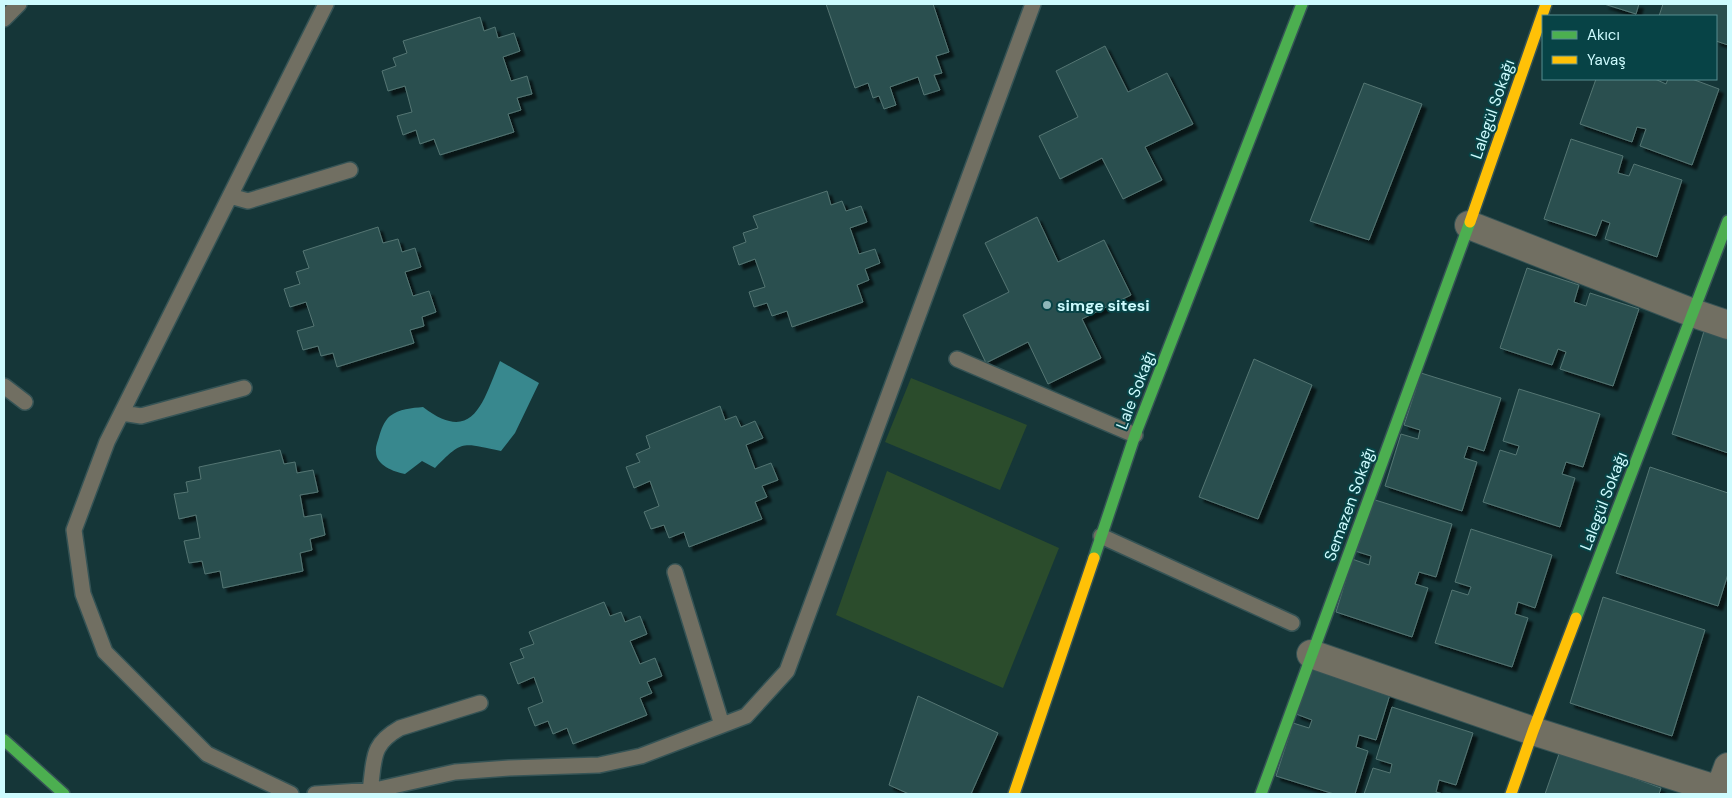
<svg xmlns="http://www.w3.org/2000/svg" width="1732" height="798" font-family="'DM Sans',sans-serif">
<defs>
<filter id="shadow"><feDropShadow dx="4.5" dy="4.5" stdDeviation="1" flood-color="#0009"/></filter>
</defs>
<rect width="100%" height="100%" fill="#153638"/>
<!-- green -->
<path fill="#2b4c2c" d="M911,378L1027,425L1000,490L885,442Z
M887,471L1059,548L1003,688L836,615Z"/>
<!-- water -->
<path fill="#38888e" d="M500,361L539,383L515,433L501,451C463,444 464,438 435,468L422,461L405,474C394,472 376,465 376,452C375,447 378,441 379,437C381,430 384,421 390,416C399,409 412,408 423,407C474,446 483,401 500,361Z"/>
<!-- building -->
<path fill="#2b504f" stroke="#547573" filter="url(#shadow)" d="M826,4H933L949,52L936,56L942,73L934,75L940,90L924,95L918,77L890,87L896,105L884,109L879,96L873,98L868,83L855,88Z
M1604,4H1639L1636,14Z
M1663,4H1728V45L1716,41V16H1659Z
M480,17L484,31L495,27L498,38L514,33L520,51L503,57L511,81L527,76L532,94L517,98L521,110L508,114L514,132L440,155L434,139L420,144L416,130L403,135L397,116L412,112L405,86L388,91L382,71L396,66L393,58L407,53L403,41Z
M1105,46L1128,92L1167,73L1193,124L1145,147L1162,180L1123,199L1102,158L1060,179L1039,136L1078,117L1056,71Z
M1596,79H1655L1666,84L1668,79H1692L1719,89L1692,165L1640,146L1646,129L1637,127L1632,142L1580,124Z
M1364,83L1422,104L1369,240L1310,221Z
M1571,139L1623,156L1618,173L1629,176L1634,164L1682,180L1657,257L1605,239L1610,223L1602,220L1596,236L1544,219Z
M827,191L831,205L842,201L846,211L861,206L867,222L850,228L859,254L875,249L880,263L865,269L869,280L857,285L863,302L792,327L787,311L772,316L767,303L754,307L749,292L765,287L755,259L739,265L733,247L746,242L743,233L758,228L753,216Z
M1037,217L1058,262L1104,240L1131,295L1082,319L1101,358L1048,384L1028,342L986,363L963,315L1009,292L985,243Z
M378,227L383,243L398,239L402,252L415,248L421,267L405,272L413,296L429,291L436,312L422,317L424,326L410,330L414,343L337,367L333,353L321,356L318,346L303,350L297,331L314,326L306,302L290,307L284,289L300,284L296,272L309,268L303,251Z
M1527,268L1579,285L1574,302L1586,306L1590,293L1639,309L1613,386L1560,369L1566,352L1558,349L1552,365L1500,348Z
M1705,328L1728,336V453L1672,434Z
M1254,359L1312,385L1258,519L1199,497Z
M1421,373L1501,398L1484,451L1468,446L1464,458L1477,462L1462,511L1385,486L1401,434L1418,439L1420,430L1404,425Z
M1519,389L1600,414L1583,467L1566,462L1562,474L1575,478L1560,527L1483,502L1500,450L1516,455L1519,446L1503,441Z
M720,406L725,420L736,416L741,427L755,421L763,438L746,445L755,469L771,463L778,480L762,486L767,497L755,502L762,519L689,547L684,532L669,538L664,525L651,529L644,512L659,506L650,481L634,488L626,467L640,462L636,454L650,448L646,436Z
M280,450L284,464L295,462L297,473L313,470L318,492L300,495L304,517L321,514L325,535L310,539L312,550L300,553L303,571L223,588L220,571L205,574L202,561L189,563L184,541L200,538L196,515L179,519L174,494L188,492L186,482L201,479L199,467Z
M1650,467L1728,493V574L1718,606L1616,573Z
M1372,499L1452,524L1436,577L1419,572L1415,584L1428,588L1412,637L1336,612L1352,559L1369,565L1371,556L1355,551Z
M1471,529L1552,555L1535,608L1518,602L1515,614L1528,618L1512,667L1435,643L1452,590L1468,595L1471,587L1455,582Z
M1603,597L1705,630L1672,736L1570,703Z
M604,602L610,616L621,612L625,622L640,616L647,634L630,641L640,664L655,658L662,676L647,682L652,693L640,698L647,715L573,744L567,728L553,734L548,721L535,726L528,708L543,702L534,677L518,684L510,663L524,658L520,649L534,644L529,632Z
M1312,662L1392,688L1376,740L1359,735L1356,747L1368,751L1355,794H1334L1276,776L1293,723L1309,728L1312,720L1296,714Z
M918,696L998,733L971,794H909L889,785Z
M1392,707L1473,733L1456,785L1439,780L1436,792L1443,794H1364L1373,768L1390,773L1392,764L1376,759Z
M1560,751L1661,788L1659,794H1545Z"/>
<g fill="none" stroke-linecap="round" stroke-linejoin="round">
<defs>
<path id="lane" d="M4,19L19,4
M230,196L248,201L350,170
M957,359L1135,435
M4,386L25,402
M122,413L141,416L244,388
M1101,536L1292,623
M675,572L722,725
M370,790C375,759 370,745 400,728L480,703
M291,794L207,754L105,652L83,594L74,530L107,442L326,4
M315,794L375,790L455,772L509,768L599,765L641,756L746,716L787,671L1033,4"/>
<path id="street" d="M1469,225L1693,313L1728,325
M1311,654L1533,731L1728,793
M1718,794L1728,767"/>
<path id="fast" d="M1094,558L1135,435L1302,4
M1576,618L1728,221
M4,740L64,794
M1261,794L1470,222"/>
<path id="slow" d="M1470,222L1546,4
M1014,794L1094,558
M1511,794L1533,731L1576,618"/>
</defs>
<!-- lane casing -->
<use href="#lane" stroke="#355355" stroke-width="18"/>
<!-- street casing -->
<use href="#street" stroke="#355355" stroke-width="30"/>
<!-- fast casing -->
<use href="#fast" stroke="#355355" stroke-width="14"/>
<!-- slow casing -->
<use href="#slow" stroke="#355355" stroke-width="14"/>
<!-- lane -->
<use href="#lane" stroke="#716f62" stroke-width="15"/>
<!-- street -->
<use href="#street" stroke="#716f62" stroke-width="28"/>
<!-- fast -->
<use href="#fast" stroke="#4caf50" stroke-width="11"/>
<!-- slow -->
<use href="#slow" stroke="#ffc107" stroke-width="11"/>
</g>
<!-- markers -->
<circle fill="#8db6b9" stroke="#074346" stroke-width="2" cx="1047" cy="305" r="5"/>
<g text-anchor="middle" stroke-width="4" stroke-linejoin="round" paint-order="stroke">
<!-- street labels -->
<g font-size="16" fill="#cdfbfe" stroke="#074346">
<text transform="translate(1492 109) rotate(-71)" y="6">Lalegül Sokağı</text>
<text transform="translate(1135 390) rotate(-69)" y="6">Lale Sokağı</text>
<text transform="translate(1603 501) rotate(-69)" y="6">Lalegül Sokağı</text>
<text transform="translate(1349 504) rotate(-70)" y="6">Semazen Sokağı</text>
</g>
<!-- poi labels -->
<g font-size="16" font-weight="bold" fill="#cdfbfe" stroke="#074346" text-anchor="start">
<text x="1057" y="311">simge sitesi</text>
</g>
</g>
<!-- border -->
<rect width="1732" height="798" fill="none" stroke="#cdfbfe" stroke-width="10"/>
<!-- legend -->
<rect x="1542" y="15" width="175" height="65" fill="#074346" stroke="#568d90"/>
<rect x="1552" y="31" width="25" height="8" fill="#4caf50" stroke="#568d90"/>
<text x="1587" y="40" font-size="15" fill="#cdfbfe">Akıcı</text>
<rect x="1552" y="56" width="25" height="8" fill="#ffc107" stroke="#568d90"/>
<text x="1587" y="65" font-size="15" fill="#cdfbfe">Yavaş</text>
</svg>
